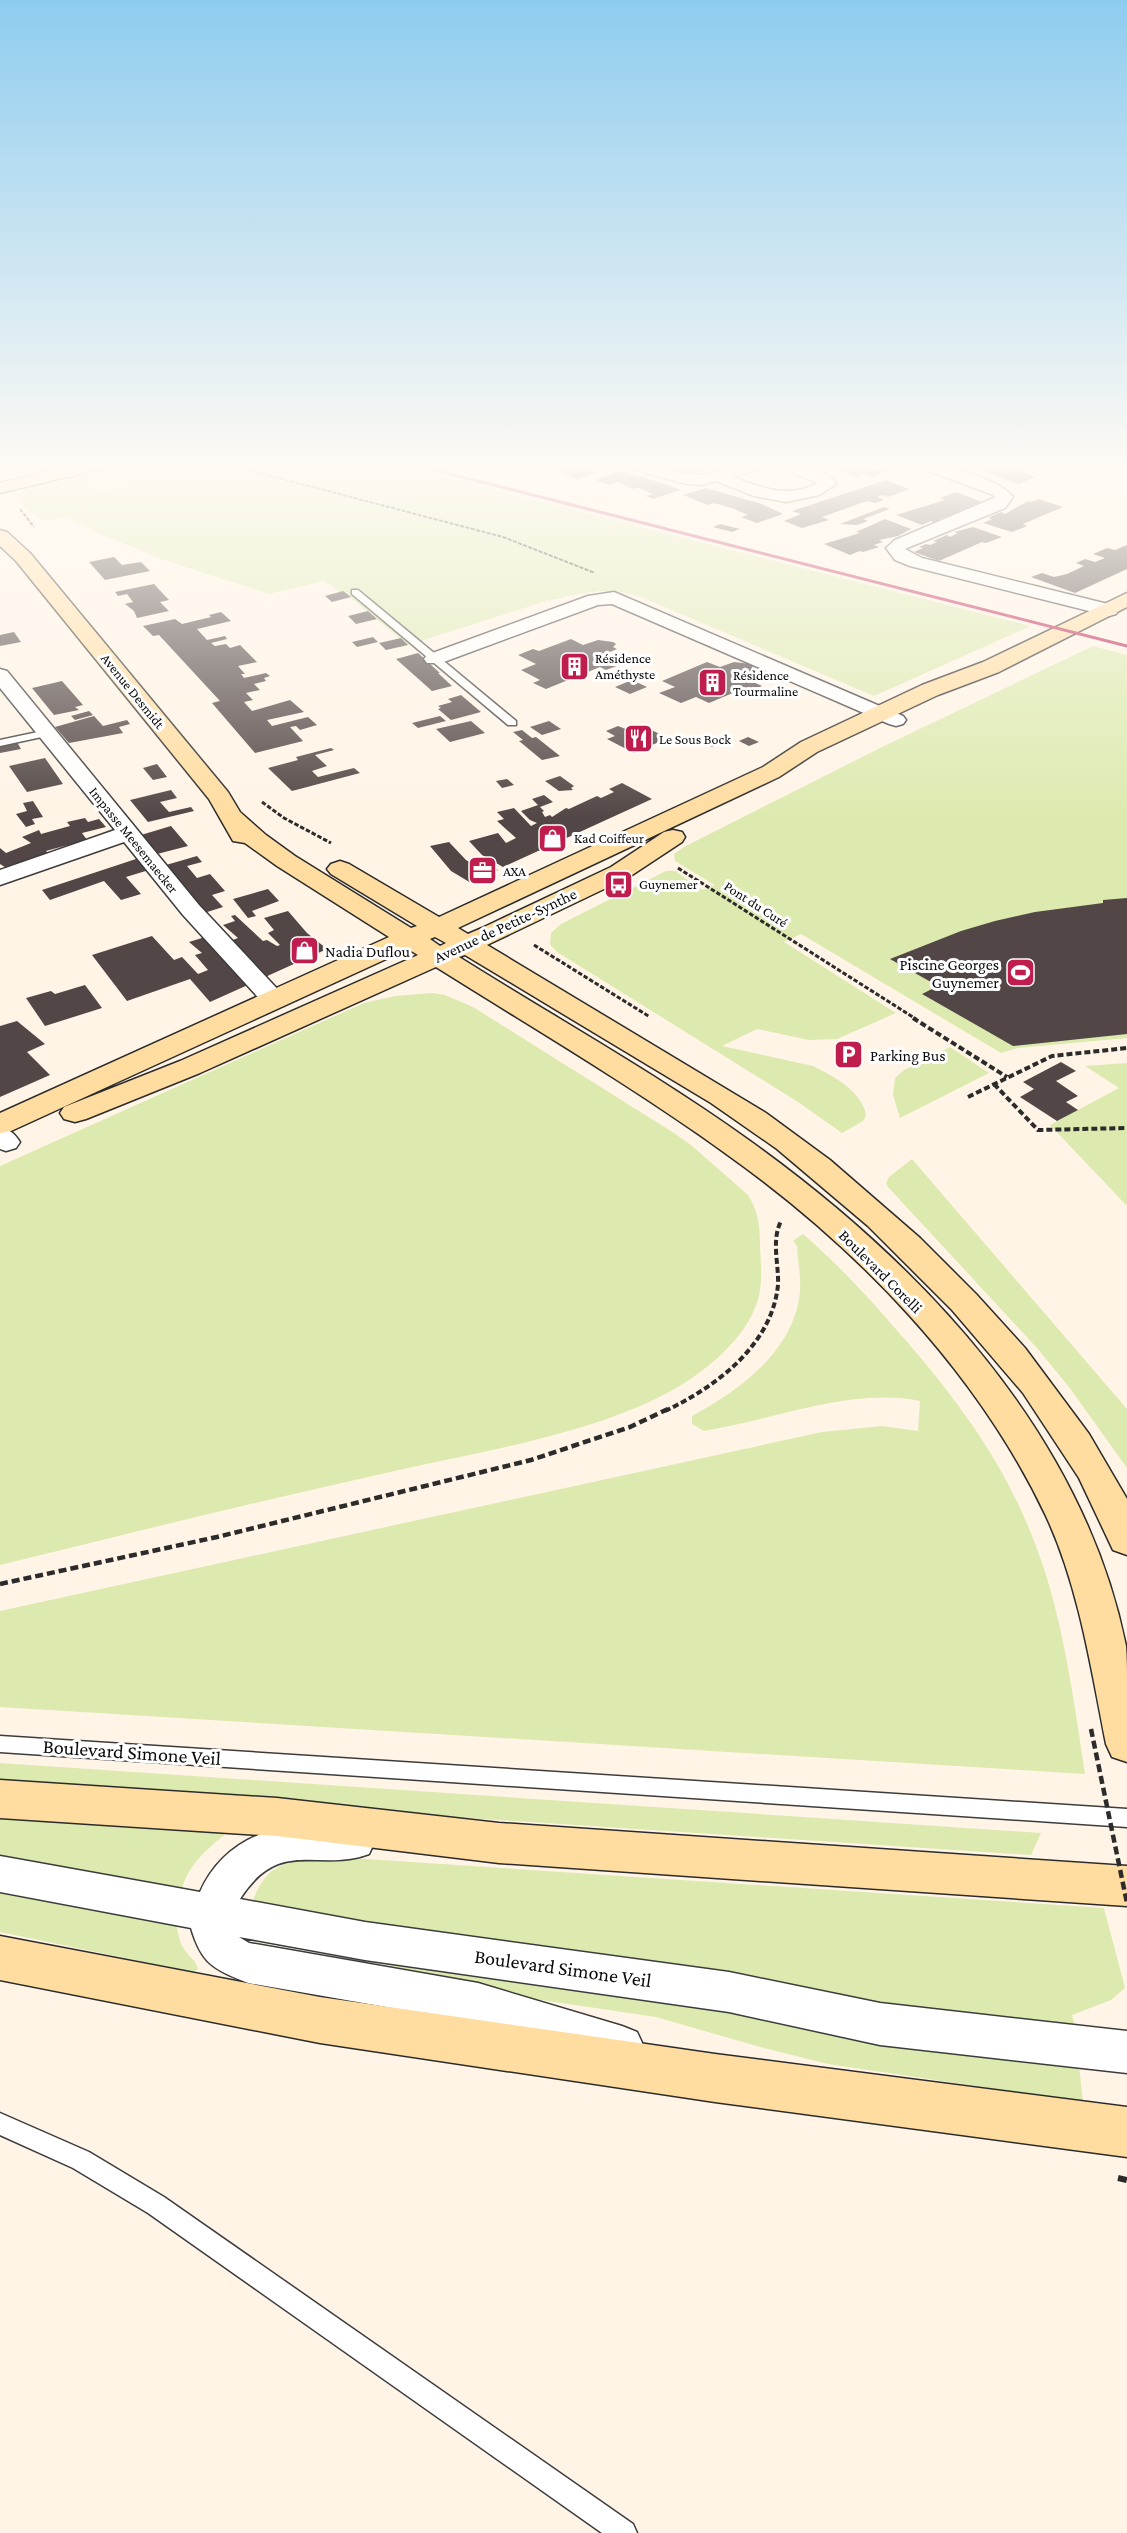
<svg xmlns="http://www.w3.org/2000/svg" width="1127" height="2533" font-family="'Crimson Pro',serif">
<rect width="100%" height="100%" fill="#fff4e6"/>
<!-- green -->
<path fill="#dceaaf" d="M127,464H393L1031,626L874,696L641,597L621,592L599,591L579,594L543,602L408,645L343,592H340L324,581L269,594L161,559L103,535L66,516L45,521L26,509L19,497L20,492L30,486Z
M1093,646L1127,655V1038L1018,1048L1001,1053L801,934L784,942L896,1013L837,1039L809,1040L757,1029L722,1046L813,1066C833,1076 862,1091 866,1115L863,1121L842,1133L798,1102L557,952L550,944L551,933L561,924L666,871H675L702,890L715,885L675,861L674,854L684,847L880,748Z
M432,993L445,995L473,1007L674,1133L691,1145L748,1195C759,1212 760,1228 760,1248C761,1262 762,1277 760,1290C754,1328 719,1360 689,1380C609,1433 472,1453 377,1475C251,1503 126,1534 0,1565V1166L364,1003L395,996Z
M950,1047L989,1073L900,1118L893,1095L895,1078L904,1070Z
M1127,1063V1206L1050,1125L1119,1088L1085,1066Z
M912,1159L1127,1409V1468L1069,1387L1037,1348L888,1187L886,1183L889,1177Z
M803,1234C839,1265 870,1299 901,1335C968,1412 1016,1479 1047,1578C1066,1641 1075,1708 1085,1774L0,1707V1611L822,1432L882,1426L918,1431L920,1401C851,1387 773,1420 704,1431L692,1424V1416C740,1390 794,1351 800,1292C801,1277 798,1261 797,1246L793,1241Z
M0,1763L1041,1833L1031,1855L0,1787Z
M0,1813L225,1832L224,1835C204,1852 185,1868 181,1894L0,1862Z
M321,1856L1104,1908L1125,1988L1111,2000L1072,2015L1075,2027L1043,2029L250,1907C266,1865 279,1863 321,1856Z
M0,1887L176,1923C178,1932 179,1941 184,1949C188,1956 197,1961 198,1969L193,1972L0,1932Z
M378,1955L1079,2066L1083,2102L828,2064L760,2047L656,2017L521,1997L375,1962Z"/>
<!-- pitch -->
<path fill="#ecf1c1" d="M156,464L176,475L100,493L83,481Z"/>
<!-- building -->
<path fill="#524746" d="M544,464H579L597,473L577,479Z
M689,464H729L690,475L674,468Z
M821,464H860L877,470L882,468L889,471L872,477L864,474L856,477Z
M964,464H1002L1036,477L1019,484Z
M620,471L666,484L680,490L653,499L646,496L653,494L637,487L633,489L618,482L609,485L595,480Z
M886,480L909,489L888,497L883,495L877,497L884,500L875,503L867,501L822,517L829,520L802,528L784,521L801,514L792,511Z
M706,488L762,504L783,514L757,523L741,517L748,515L732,508L714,503L708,505L683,495Z
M956,492L982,502L973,505L977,506L959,511L963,512L938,519L942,520L934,523L931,521L922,525L896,515L945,500L940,498Z
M1039,499L1063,507L1023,524L1027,526L1012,532L983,523L992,519L988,518L994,515L1001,512L1005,514L1028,501L1031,502Z
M884,507L890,509L863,519L868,521L857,525L840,524Z
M885,519L911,529L898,536L879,540L883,542L874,545L879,547L863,552L860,551L850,555L824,544L860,533L856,532Z
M720,524L740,529L732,532L713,527Z
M973,527L1002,537L986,543L982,542L939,561L914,552L923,548L919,547L926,544L930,545L937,542L933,541L947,535L950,537L958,533L954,532Z
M1127,545V569L1075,593L1031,577L1042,573L1054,577L1067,574L1084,566L1076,563L1085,559L1095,562L1105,558L1093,554L1107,548L1115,550Z
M114,557L122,565L141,562L150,571L105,580L89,562Z
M154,584L169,600L160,602L169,611L137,618L134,611L125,604L133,602L127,594L118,596L115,592Z
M343,591L351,597L332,602L325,596Z
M368,611L377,619L356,624L348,616Z
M221,612L231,621L197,629L207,640L225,636L227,639L211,643L215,646L226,644L230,648L240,645L257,662L238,666L245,674H241L244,678L266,673L270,676L264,678L266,681L254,684L260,690L246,693L253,700L244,702L252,711L290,700L304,712L267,720L272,726L308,717L317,725L300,730L296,726L290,727L303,741L255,753L212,703L234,697L220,701L159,635L153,636L143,626L175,619L182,624L211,617L209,615Z
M14,632L21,642L0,646V635Z
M373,637L378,642L357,647L352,642Z
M401,638L408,645L386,650L379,643Z
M571,639L583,645L598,640L613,642L616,644L613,647L617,649L603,655L622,664L606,670L600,667L546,689L533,683L540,680L521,670L536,664L518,655L533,649L539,651Z
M418,653L440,673H438L452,686L432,691L396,659Z
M707,662L720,667L734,662L751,664L753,666L751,669L756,671L742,677L762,686L746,693L740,690L709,703L696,697L681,703L659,693L675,687L662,681Z
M632,680L647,687L630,694L615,687Z
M62,681L83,705L75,707L79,710L54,715L32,688Z
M461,695L481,712L451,720L438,709L441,708L438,706L452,702L448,699Z
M89,711L93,715L75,720L71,716Z
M94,716L103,726L127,720L130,724L119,727L123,733L69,743L55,727Z
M440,716L446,721L418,728L412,723Z
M471,721L485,733L450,742L436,729Z
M549,721L561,729L542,735L530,727Z
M641,725L668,738L634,753L607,739L615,736L606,731L618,726L628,730Z
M522,730L532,738L536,737L560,756L542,760L519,741L523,740L513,732Z
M709,736L721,740L713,747L701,743Z
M748,737L759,742L749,746L739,741Z
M17,742L21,749L0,753V746Z
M331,748L334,750L315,755L327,766L312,771L318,777L354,768L360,773L292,791L268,768L298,760L296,757Z
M45,758L63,784L27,792L9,766Z
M157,764L167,777L153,780L143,768Z
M560,776L574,786L571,788L573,790L559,791L545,781Z
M507,779L514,785L502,788L496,781Z
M622,783L652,799L503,867L482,855L469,841L498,833L506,843L516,838L497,821L504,819L497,812L514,808L531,826L537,823L530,820L521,811L538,805L532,799L544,795L553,802L540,807L544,811L542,812L545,817L550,815L552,817L566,808L569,809L597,796L601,798L614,792L609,789Z
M171,790L177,798L160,802L169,812L191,807L194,811L148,822L130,800Z
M33,801L43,817L32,819L35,824L26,827L16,814L27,811L23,803Z
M85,818L88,822L99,819L106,827L82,833L87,840L53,849L46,851L48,853L8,869L0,864V848L6,853L31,843L22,837L39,830L41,834L70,826L67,822Z
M171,826L188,846L157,854L141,835Z
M449,842L466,860L471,863L479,859L498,870L471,883L451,871L430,846Z
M197,856L202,862L187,866L197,878L210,874L225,891L212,895L223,907L204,913L168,872L172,871L166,865Z
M139,858L149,870L126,877L141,894L121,900L104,881L50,900L42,890Z
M268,889L279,901L252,911L256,916L248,918L233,899Z
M1127,898V1034L1013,1046L922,994L938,986L890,959L961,931L995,921L1035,912L1103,903V900Z
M288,911L307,933L327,949L263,978L230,941L238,938L223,925L235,921L231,916L235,915L263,941L267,940L277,946L280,945L268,933L274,930L264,918Z
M152,936L174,960L182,957L198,974L208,970L195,955L202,953L189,942L205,937L250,984L210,1002L190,979L127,1001L92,955Z
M85,985L102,1008L45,1026L26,998L51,991L55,994Z
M17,1021L45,1044L27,1052L50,1075L0,1097V1026Z
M1061,1062L1076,1071L1056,1081L1078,1096L1066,1102L1078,1110L1057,1121L1020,1097L1034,1089L1023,1082Z"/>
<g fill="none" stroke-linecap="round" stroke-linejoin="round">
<defs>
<path id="lane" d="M352,590H358L516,721V725H508L352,594Z
M47,730L51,731V735L0,746V740Z
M0,1736L1127,1809V1827L0,1752Z
M0,2113L89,2152L164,2197L633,2524L637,2533H602L148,2213L73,2168L0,2135Z"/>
<path id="street" d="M624,464H648L687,474L702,475L744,464H769L767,467L733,477C762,488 788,499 818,483L778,467L776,464C797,462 823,466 836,484L819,495L786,502L754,496L716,481L702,485L686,484L626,467Z
M915,464C938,462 999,478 1013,497L1005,508L907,548L905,549L922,558L1116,606L1118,610L1116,614L1109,616L910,566L895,560L886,548L895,540L996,497L991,494L917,467Z
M614,592L903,716L906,720L903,724L896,726L889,724L612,604L598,605L441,663H427L424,659L427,655L588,596Z
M0,669L7,671L199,905L283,995L287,1000L283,1005L274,1008L265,1005L183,915L124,842L0,885V870L115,830L0,688Z
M0,1127C10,1130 14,1133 20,1142L16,1148L6,1151L0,1149Z
M318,1823H355L369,1828L375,1841L369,1854C318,1873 280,1836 240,1899L365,1922L729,1972L880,2003L1127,2031V2073L880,2045L729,2012L365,1960L239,1937L249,1943L478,1983L622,2026L637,2032L644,2047L637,2062L622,2068L478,2023L248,1983C214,1969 202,1965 191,1928L0,1892V1856L200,1892C222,1843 267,1825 318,1823Z"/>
<path id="secondary" d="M79,464H108L105,468L0,493V483Z
M0,530L7,532L30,553L228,792L240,812L266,835L295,856L411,928L417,926L331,874L327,869L331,864L340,861L349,864L439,917L763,767L801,742L922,685L983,662L1127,593V607L999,672L938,695L817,752L779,777L458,928L468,934L482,928L611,867L664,832L673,830L682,832L685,837L682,842L629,877L487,945L766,1113L830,1160L920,1238L976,1294L1025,1348L1089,1434L1127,1499V1555L1113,1550L1079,1478L1023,1393L952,1310L868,1226L777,1149L711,1103L465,955L459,957C556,1018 657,1074 750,1141C920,1263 1083,1433 1126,1646C1127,1658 1127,1672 1127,1684C1127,1710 1127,1736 1127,1762L1112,1757L1106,1744C1091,1668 1079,1587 1046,1516C977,1370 856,1246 725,1153C632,1086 533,1028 436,967L200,1073L86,1119L75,1122L64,1119L60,1113L64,1107L180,1061L418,955L408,949L11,1131L0,1133V1113L389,937L277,866L245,843L233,841L209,799L16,561L0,546ZM435,937L446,943L440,946L430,939Z
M0,1780L277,1798L499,1823L1127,1866V1906L499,1863L277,1836L0,1818Z
M0,1936L320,1997L715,2054L1127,2107V2157L715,2102L320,2043L0,1980Z"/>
</defs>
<!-- lane casing -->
<use href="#lane" stroke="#3c3c3c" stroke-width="3"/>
<!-- street casing -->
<use href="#street" stroke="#3c3c3c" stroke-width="3"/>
<!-- secondary casing -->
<use href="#secondary" stroke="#2b2b2b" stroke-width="3"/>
<!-- path-far4 -->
<path stroke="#2b2b2b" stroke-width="2" stroke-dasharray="4 1.5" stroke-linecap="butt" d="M238,464L248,470L503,537L595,573
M20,509L34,527"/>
<!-- path-far3 -->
<path stroke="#2b2b2b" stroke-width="3" stroke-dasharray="4.5 2" stroke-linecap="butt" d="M262,802L284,818L331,843
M678,868L916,1019
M534,945L650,1017"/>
<!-- path-far2 -->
<path stroke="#2b2b2b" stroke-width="4" stroke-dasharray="6 3" stroke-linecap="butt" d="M913,1018L1007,1077
M994,1084L1038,1130L1127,1128
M968,1097L1052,1056L1127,1048
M665,1411C716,1387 772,1345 778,1285C779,1264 771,1241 781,1221"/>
<!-- path-far1 -->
<path stroke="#2b2b2b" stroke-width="4.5" stroke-dasharray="8 4" stroke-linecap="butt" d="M0,1584L217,1537L531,1460L630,1427L668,1409"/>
<!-- path -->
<path stroke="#2b2b2b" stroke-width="6" stroke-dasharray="9 4.5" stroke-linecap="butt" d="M1118,2178L1127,2180"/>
<!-- lane -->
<use href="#lane" fill="#fff" fill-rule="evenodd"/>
<!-- street -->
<use href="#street" fill="#fff" fill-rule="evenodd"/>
<!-- secondary -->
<use href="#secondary" fill="#ffdda1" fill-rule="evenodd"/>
<!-- rail -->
<path stroke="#be1d4d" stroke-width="3" d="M411,464L1127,646"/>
<!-- path-bridge -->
<path stroke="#2b2b2b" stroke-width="4.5" stroke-dasharray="8 4" stroke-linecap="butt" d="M1091,1729L1127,1903"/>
</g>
<!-- sky -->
<linearGradient id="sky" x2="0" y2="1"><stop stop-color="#8eccef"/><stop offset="0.57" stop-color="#fffaf4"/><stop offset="1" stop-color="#fffaf4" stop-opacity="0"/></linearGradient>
<rect width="1127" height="818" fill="url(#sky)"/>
<!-- icons -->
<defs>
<symbol id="building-square" viewBox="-11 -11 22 22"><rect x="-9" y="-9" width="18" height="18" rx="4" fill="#be1d4d" stroke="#fff"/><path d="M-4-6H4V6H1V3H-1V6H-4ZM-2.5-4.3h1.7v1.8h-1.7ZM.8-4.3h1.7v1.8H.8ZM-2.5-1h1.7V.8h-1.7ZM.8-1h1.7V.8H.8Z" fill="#fff"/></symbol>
<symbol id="restaurant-square" viewBox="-11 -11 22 22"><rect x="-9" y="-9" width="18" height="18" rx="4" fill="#be1d4d" stroke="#fff"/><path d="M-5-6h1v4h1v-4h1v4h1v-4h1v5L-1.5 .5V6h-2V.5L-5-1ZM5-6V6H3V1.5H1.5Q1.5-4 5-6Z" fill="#fff"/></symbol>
<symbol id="shop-square" viewBox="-11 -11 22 22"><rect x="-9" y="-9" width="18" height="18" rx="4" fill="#be1d4d" stroke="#fff"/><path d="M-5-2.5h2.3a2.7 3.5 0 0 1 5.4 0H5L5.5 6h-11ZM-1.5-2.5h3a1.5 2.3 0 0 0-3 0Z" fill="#fff"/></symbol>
<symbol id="office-square" viewBox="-11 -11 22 22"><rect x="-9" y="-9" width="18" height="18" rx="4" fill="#be1d4d" stroke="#fff"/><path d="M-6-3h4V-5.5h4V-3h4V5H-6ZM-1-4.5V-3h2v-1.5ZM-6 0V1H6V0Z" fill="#fff"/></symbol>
<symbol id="bus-square" viewBox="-11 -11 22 22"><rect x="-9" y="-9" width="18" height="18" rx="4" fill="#be1d4d" stroke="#fff"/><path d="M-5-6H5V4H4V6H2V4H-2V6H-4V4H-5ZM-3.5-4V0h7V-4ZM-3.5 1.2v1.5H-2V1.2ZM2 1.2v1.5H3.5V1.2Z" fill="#fff"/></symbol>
<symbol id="stadium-square" viewBox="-11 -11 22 22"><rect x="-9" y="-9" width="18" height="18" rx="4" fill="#be1d4d" stroke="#fff"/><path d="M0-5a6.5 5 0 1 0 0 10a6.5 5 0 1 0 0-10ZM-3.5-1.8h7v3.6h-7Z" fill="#fff"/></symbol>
<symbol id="parking-square" viewBox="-11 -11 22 22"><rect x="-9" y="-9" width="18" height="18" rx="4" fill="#be1d4d" stroke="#fff"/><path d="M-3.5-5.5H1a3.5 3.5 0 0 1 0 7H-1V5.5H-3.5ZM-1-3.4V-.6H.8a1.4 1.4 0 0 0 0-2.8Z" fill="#fff"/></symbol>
</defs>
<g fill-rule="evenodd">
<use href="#building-square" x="558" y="650" width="33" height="33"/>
<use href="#building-square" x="696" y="666" width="33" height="33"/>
<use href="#restaurant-square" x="622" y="722" width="33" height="33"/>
<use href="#shop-square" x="536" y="822" width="33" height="33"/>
<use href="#office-square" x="466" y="854" width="33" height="33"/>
<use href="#bus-square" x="602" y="868" width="33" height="33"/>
<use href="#shop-square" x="288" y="934" width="33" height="33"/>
<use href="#stadium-square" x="1004" y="956" width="33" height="33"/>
<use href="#parking-square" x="832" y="1038" width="33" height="33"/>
</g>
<g text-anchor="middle" stroke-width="6" stroke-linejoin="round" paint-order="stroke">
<!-- far-poi labels -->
<g font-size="14" fill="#090909" stroke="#fff" text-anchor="start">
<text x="595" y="663">Résidence<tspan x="595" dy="16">Améthyste</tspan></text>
<text x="733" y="680">Résidence<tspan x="733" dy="16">Tourmaline</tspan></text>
<text x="659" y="744">Le Sous Bock</text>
<text x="574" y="843">Kad Coiffeur</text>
<text x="503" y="876">AXA</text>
<text x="639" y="889">Guynemer</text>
</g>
<!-- far-street labels -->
<g font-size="14" fill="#090909" stroke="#fff">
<text transform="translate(133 691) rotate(51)" y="5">Avenue Desmidt</text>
<text transform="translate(134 840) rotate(51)" y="5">Impasse Meesemaecker</text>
<text transform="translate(756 904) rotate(33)" y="5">Pont du Curé</text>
</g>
<!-- street labels -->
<g font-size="16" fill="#090909" stroke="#fff">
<text transform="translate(505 925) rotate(-25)" y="6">Avenue de Petite-Synthe</text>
<text transform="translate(881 1271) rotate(45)" y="6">Boulevard Corelli</text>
</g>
<!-- poi labels -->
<g font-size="16" fill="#090909" stroke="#fff" text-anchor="start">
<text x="325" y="957">Nadia Duflou</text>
<text x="999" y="970" text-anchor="end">Piscine Georges<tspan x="999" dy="18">Guynemer</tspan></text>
<text x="870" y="1061">Parking Bus</text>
</g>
<!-- near-street labels -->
<g font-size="20" fill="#090909" stroke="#fff">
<text transform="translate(132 1752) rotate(4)" y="7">Boulevard Simone Veil</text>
<text transform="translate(563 1968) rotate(8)" y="7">Boulevard Simone Veil</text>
</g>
</g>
</svg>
